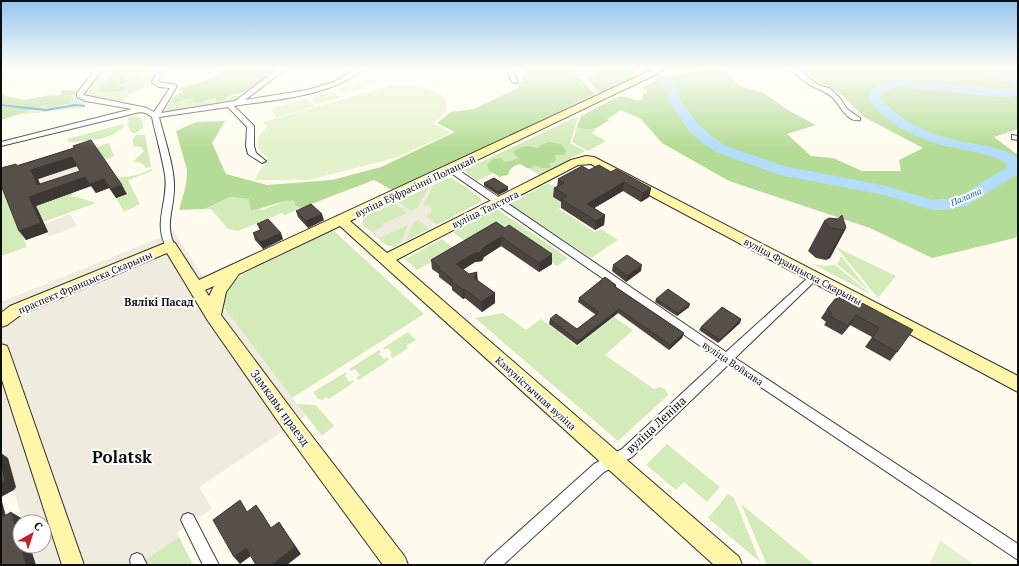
<svg xmlns="http://www.w3.org/2000/svg" width="1019" height="566" font-family="'PT Serif',serif">
<rect width="100%" height="100%" fill="#fffcef"/>
<!-- green -->
<path fill="#d2ebb8" d="M105,68H161L152,86L131,93L121,102L91,97L84,95L86,90Z
M566,68H607C604,71 600,75 597,77C587,82 574,74 566,68Z
M227,96H242L234,102L166,113L165,112L166,107L170,102C182,105 183,97 193,97C198,97 204,101 209,101C211,101 225,97 227,96Z
M73,98L87,103L85,107L18,115L44,106L55,107L67,105L71,99Z
M136,116L142,119L143,128L134,134L130,131L127,123H129L128,117Z
M576,117L578,118L570,143L585,151L540,175L518,162L477,181L465,171L466,169Z
M123,124L124,126C110,141 86,141 68,142L67,139Z
M577,127L584,129H597L592,133L606,141L588,151L572,142Z
M136,135H145L151,167L146,168C144,163 138,162 133,162L144,151L141,147L133,146V138Z
M109,143L114,156L105,160L97,148L45,164Z
M152,169V171L128,180L140,204L124,212L116,198L128,194L117,178C124,176 130,177 136,175C142,174 146,171 152,169Z
M449,178H452L481,198V202L394,247L386,245L362,224L364,218L368,215Z
M548,183L562,192L552,197L564,205L559,209L595,232L601,229L618,240L591,258L510,204Z
M3,186L27,247L1,256V187Z
M74,192L71,197H77L96,203L43,222L36,206Z
M230,197L249,199L262,210L289,200L295,201V205L301,208L285,215L282,213L238,231L228,229L211,209H205Z
M494,210H498L568,258L557,266L509,233L466,242L453,232Z
M331,231H334L411,302H413L412,303L424,314L292,398L224,308L223,293L235,280L249,271Z
M442,239L454,249L417,270L405,259Z
M836,247L896,276L878,298Z
M840,257H842L869,291L837,264L839,262Z
M813,264L826,266L835,265L872,295Z
M503,313L526,330L541,319L577,346L614,317L633,330L605,355L654,389L660,387L665,389L668,395L618,441L475,318Z
M408,332L416,340L406,346L408,348L393,358L390,355L392,353L387,348L385,350L383,348Z
M379,350L381,352L379,354L384,359L387,357L389,360L359,380L356,378L360,375L355,369L351,371L349,369Z
M346,372L347,374L345,376L350,382L353,380L354,382L329,399L326,397L322,400L318,399L313,392Z
M297,404L316,405L334,426L322,436Z
M667,444L720,487L707,502L684,482L676,490L646,465Z
M728,494L734,498L760,562L708,518Z
M741,504L815,565H767Z
M179,537L193,565H137Z"/>
<!-- forest -->
<path fill="#b5dc96" d="M116,68H134L142,73L127,78L124,83L117,85L127,88C120,93 106,92 98,90L102,87L111,84L108,83V77Z
M224,68H281C270,77 259,85 246,91C240,94 228,95 224,98L227,99L226,100L216,101V98L197,103L192,102L193,97L175,103L170,102L173,97L183,91L178,89L179,88C197,83 209,82 224,68Z
M527,68H566L577,75L595,94L394,191L374,180L301,208L295,205V201C281,199 266,209 251,210L249,199L230,197L205,209L179,210L186,185L187,170L176,131L196,122L225,121L212,143L226,174L267,185L332,180L381,167L455,132L437,123L451,112L474,109L518,88Z
M607,68H635L632,78L602,92L598,91L585,78H596Z
M702,68L725,70L740,86L764,93L786,109L816,125L787,134L811,156L833,158L862,171H901L899,160L923,148L864,117L842,95L798,68H1018V129L994,137L1018,155V235L1015,238L932,258L870,228L729,181L662,143L641,119L621,110L607,119L609,120C598,128 592,132 577,127L581,116L619,96C628,96 632,101 642,100L643,94L648,92L644,90L643,87C665,77 676,72 700,72Z
M67,90H76L75,94L72,95L73,98L71,99V103L49,108L44,106L1,120V94H4L5,96L17,98L24,100L50,95L57,96L61,94V91Z
M549,142L561,144L566,151L564,155H555L556,160L553,163H549L551,166L549,168H541L534,165L531,168H527L520,164C513,166 510,168 508,175L499,177L489,170L487,165L493,159L500,158L505,162L512,161L518,158L513,152C522,145 528,146 538,148L541,145Z"/>
<!-- pitch -->
<path fill="#e3f2ca" d="M373,78L380,83L346,94L339,88Z
M396,84L399,86C408,86 417,86 425,88C449,94 456,109 433,123L451,133L395,158L309,180H254L268,158C254,147 254,139 267,127L263,122Z
M333,91L340,98L316,104L310,98Z
M307,98L315,106L277,117L270,109Z
M940,541H941L975,565H929Z"/>
<!-- plaza -->
<path fill="#efebde" d="M94,160L86,179L44,194L38,179Z
M435,183L423,205L429,206L432,209L431,213L426,216L437,225L429,229L418,220L414,222L406,241L400,245L408,225L379,238L372,232L384,226L382,224L407,213L394,203L398,201L411,211L417,208L430,186Z
M70,214L77,226L49,237L44,224Z
M174,232L224,308L306,416L199,487L212,509L177,532L179,537L137,565H36L30,546H44V522H23L14,490L16,487L8,460H6L1,441V302Z"/>
<g fill="none" stroke-linecap="round" stroke-linejoin="round">
<!-- stream -->
<path stroke="#3892d1" stroke-width="2" d="M1,105L46,110L75,105L84,106"/>
<!-- river -->
<path fill="#b3ddf8" fill-rule="evenodd" d="M636,68H651L670,78L679,88L680,100L699,125L711,136L726,146L784,166L887,186L932,200L957,198L1006,168L1007,164C992,154 977,153 960,149C925,143 889,128 868,98C869,95 869,91 872,88C879,82 892,80 901,79L1000,89H1009L1017,86L979,70L978,68H996L1018,78V95L1011,97H1000L901,87H894L882,93L880,98C900,121 930,135 960,141C980,145 1000,146 1018,158V174L968,205L947,210H932L884,195L780,175L716,152L701,142L689,131L668,100L667,89L662,84Z"/>
<defs>
<path id="street" d="M96,68H103L83,95L147,108L154,112L170,88L159,87L152,82L160,68H166L158,81C164,85 172,82 177,86L161,113L235,101L279,68H287L245,100L307,90L334,82L358,68H366C329,97 278,99 234,106L254,126V146L256,153L266,161L262,163L248,154L246,146L247,127L228,107L159,117C164,138 175,168 174,188C174,210 164,225 175,246L170,249L167,248C152,224 169,201 165,175C162,156 156,136 152,117C143,110 139,112 128,115L1,146V142L132,109L86,101L77,97V93Z
M505,68H511L518,82L517,83H513Z
M789,68H797L818,85L829,88L839,97L847,109L860,118V120C847,123 840,105 833,98C827,92 822,91 814,87C806,84 796,75 789,68Z
M1012,135L1018,136V140L1012,139Z
M448,167H454L726,352L811,275H817L819,277L817,279L735,358L1018,544V560L728,365L632,457L604,472L503,565H484L487,560L594,464L622,449L719,359L448,171Z
M188,513L193,515L219,565H203L181,520L183,515Z
M137,553L142,555L147,565H131L130,560L132,555Z"/>
<path id="secondary" d="M656,68H669L350,221L387,253L571,160L586,156L594,157L1018,376V392L591,164L578,165L396,260L739,557L742,565H714L340,226L239,274L226,292L221,315L298,418L405,557L408,565H383L284,430L208,321L167,253L22,314L7,325L1,327V313L10,306L170,241L175,243L199,280ZM214,286L209,296L205,290Z
M1,344L7,346L9,351L84,565H62L1,377Z"/>
</defs>
<!-- street casing -->
<use href="#street" stroke="#414141" stroke-width="2"/>
<!-- secondary casing -->
<use href="#secondary" stroke="#303030" stroke-width="2"/>
<!-- street -->
<use href="#street" fill="#fff" fill-rule="evenodd"/>
<!-- secondary -->
<use href="#secondary" fill="#fff6aa" fill-rule="evenodd"/>
</g>
<!-- wall -->
<path fill="#4b4440" fill-rule="evenodd" d="M74,148L127,194L116,198L109,188L96,193L91,186L36,206L48,232L26,240L18,165ZM77,166L80,171L40,184L38,179Z
M589,170L611,172L651,188L649,197L641,202L623,191L594,208L605,215L604,225L595,230L561,208V202L553,197L554,188L557,187L558,179Z
M484,183L508,190L498,195L484,186Z
M296,211L324,220L308,228L298,217Z
M824,221L846,228L830,258L826,260L816,258L808,251Z
M496,222L552,264L539,272L501,246L484,257L482,261L475,262L463,270L469,274L477,272V280L495,293V303L482,312L465,298L463,299L452,290V287L439,277V274L432,269L431,260Z
M257,224L283,239L263,249L255,240L253,233L260,230Z
M613,265L641,271L626,282L612,271Z
M616,285V287L684,333L682,338L669,350L618,313L577,345L549,324L550,319L577,329L596,315L578,302L579,298Z
M839,294L852,299L864,304L897,352L890,361L865,347L872,337L850,325L842,335L824,325L826,322L821,318L827,309L836,299Z
M656,299L689,307L677,316L655,302Z
M741,319L740,323L718,343L699,330L701,327Z"/>
<!-- shaded-wall -->
<path fill="#3d3734" d="M72,157L77,166L38,179L43,192L85,177L91,186L36,206L48,232L26,240L19,231L29,197L37,185L31,170Z
M104,179L109,188L96,193L90,184Z
M624,182L623,191L586,213L587,204Z
M122,185L127,194L116,198L111,189Z
M508,187V190L498,195V192Z
M651,188L649,197L641,202L643,193Z
M322,214L324,220L308,228L306,221Z
M605,215L604,225L595,230L596,221Z
M846,228L830,258L826,260L843,230Z
M281,233L283,239L263,249L261,242Z
M501,237V246L484,257L482,261L475,262L457,273L456,264Z
M552,254V264L539,272V263Z
M642,265L641,271L626,282L627,276Z
M477,272L478,281L474,278Z
M464,289L465,298L463,299V290Z
M495,293V303L482,312L481,302Z
M690,304L689,307L677,316L678,313Z
M619,309L618,313L577,345L578,341Z
M856,315L850,325L842,335L848,326Z
M741,319L740,323L718,343L720,340Z
M684,333L682,338L669,350L670,345Z
M1,453L8,458L16,487L14,490L1,497Z
M1,498L9,527L1,522Z
M256,505L262,513L276,536L271,528Z
M11,512L23,519V522H20V542Z
M279,522L301,554L287,565H272Z
M21,546H30L36,565H26Z
M246,548L252,555L240,564L234,557Z"/>
<!-- building -->
<path fill="#574f4a" stroke="#3d3734" fill-rule="evenodd" d="M91,140L122,185L111,189L104,179L90,184L85,177L29,197L41,223L19,231L1,185V168L16,164L17,166L74,148L73,146ZM72,157L80,171L37,185L31,170Z
M599,165L611,172L616,169L651,188L643,193L624,182L587,204L605,215L596,221L561,199L567,196L554,188L564,183L558,179L582,166L589,170Z
M494,178L508,187L498,192L484,183Z
M311,204L322,214L306,221L296,211Z
M842,215L846,228L843,230L831,228L824,221L829,218L838,219Z
M268,219L281,233L261,242L253,233L262,229L257,224Z
M496,222L505,228L509,225L552,254L539,263L501,237L484,247L481,252L475,253L456,264L469,274L477,272L474,278L495,293L481,302L464,289L463,290L451,281L453,280L438,268L440,267L431,260Z
M627,255L642,265L627,276L613,265Z
M605,277L616,285L614,286L684,333L670,345L619,309L578,341L550,319L556,314L577,329L599,312L579,298Z
M668,289L690,304L678,313L656,299Z
M839,294L847,295L852,299L864,304L913,330L897,352L872,338L879,328L856,315L848,326L830,316L832,313L827,309L835,299H837Z
M722,307L741,319L720,340L701,327Z
M1,464L5,479L3,482L1,483Z
M240,500L247,512L256,505L271,528L279,522L295,547L272,565H256L246,548L234,557L213,520Z
M11,512L20,542V546H21L26,565H1V518Z"/>
<!-- sky -->
<linearGradient id="sky" x2="0" y2="1"><stop stop-color="#93c4ee"/><stop offset="0.46" stop-color="#fffef8"/><stop offset="1" stop-color="#fffef8" stop-opacity="0"/></linearGradient>
<rect width="1019" height="148" fill="url(#sky)"/>
<g text-anchor="middle" stroke-width="4" stroke-linejoin="round" paint-order="stroke">
<!-- far-water labels -->
<g font-size="9" font-style="italic" fill="#1464a4" stroke="#fff">
<text transform="translate(966 197) rotate(-23)" y="3">Палата</text>
</g>
<!-- street labels -->
<g font-size="10" fill="#0e0e0e" stroke="#fff">
<text transform="translate(415 186) rotate(-25)" y="4">вуліца Еўфрасінні Полацкай</text>
<text transform="translate(485 209) rotate(-26)" y="4">вуліца Талстога</text>
<text transform="translate(803 271) rotate(28)" y="4">вуліца Францыска Скарыны</text>
<text transform="translate(85 282) rotate(-23)" y="4">праспект Францыска Скарыны</text>
<text transform="translate(733 363) rotate(34)" y="4">вуліца Войкава</text>
<text transform="translate(536 393) rotate(42)" y="4">Камуністычная вуліца</text>
</g>
<!-- neighbourhood labels -->
<g font-size="11" font-weight="bold" fill="#0e0e0e" stroke="#fff">
<text x="159" y="306">Вялікі Пасад</text>
</g>
<!-- near-street labels -->
<g font-size="12" fill="#0e0e0e" stroke="#fff">
<text transform="translate(280 408) rotate(54)" y="4">Замкавы праезд</text>
<text transform="translate(656 425) rotate(-43)" y="4">вуліца Леніна</text>
</g>
<!-- near-district labels -->
<g font-size="17" font-weight="bold" fill="#0e0e0e" stroke="#fff">
<text x="122" y="463">Polatsk</text>
</g>
</g>
<!-- border -->
<rect width="1019" height="566" fill="none" stroke="#0e0e0e" stroke-width="4"/>
<!-- north arrow -->
<g transform="translate(32 534) rotate(39)"><circle r="19" fill="#ffffff" stroke="#9f9f9f"/>
<path d="M0-3L7 15L0 10L-7 15Z" fill="#c22228"/>
<text y="-6" font-size="11" font-weight="bold" text-anchor="middle" fill="#0e0e0e">С</text>
</g>
</svg>
